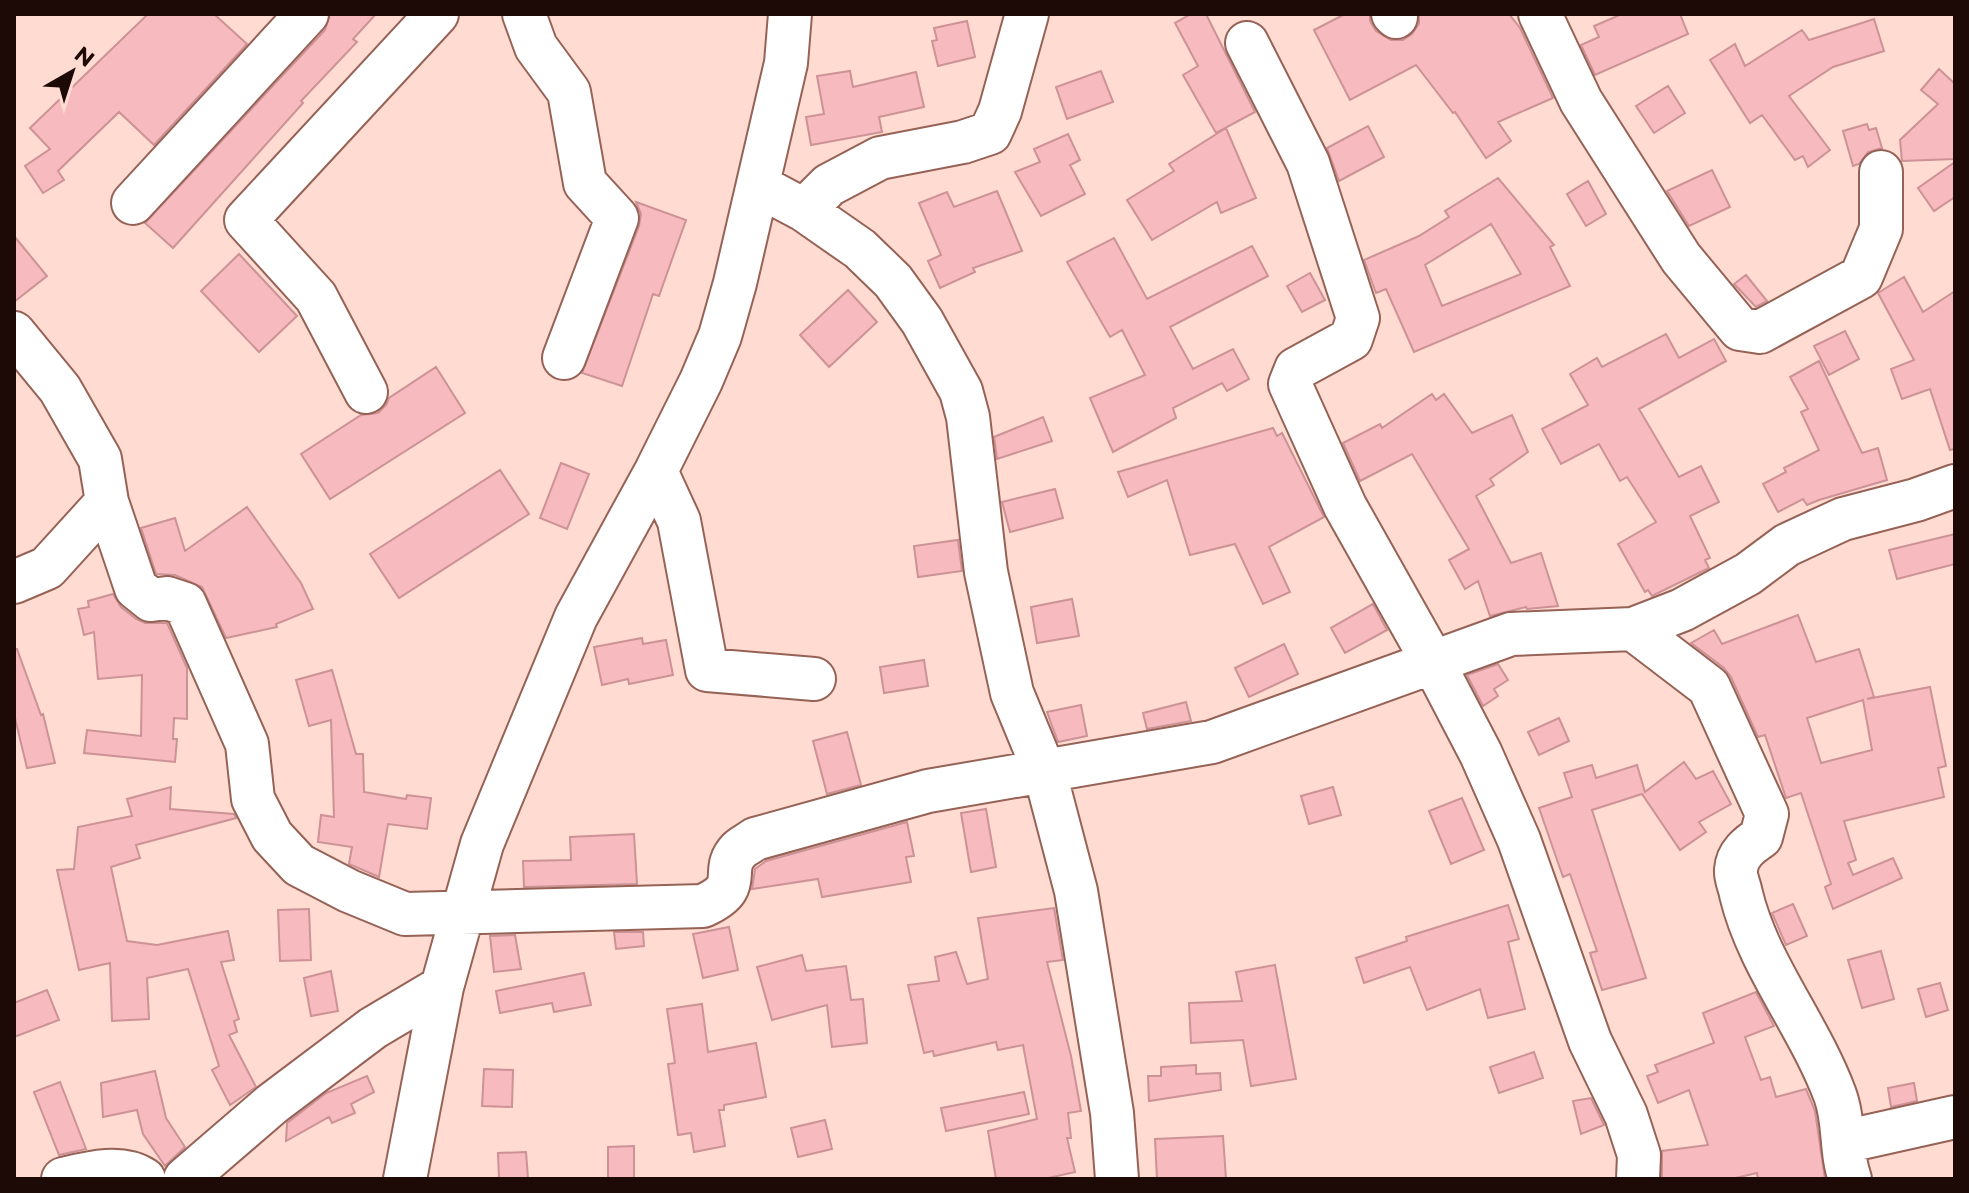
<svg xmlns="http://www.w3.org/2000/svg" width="1969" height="1193" font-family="Montserrat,sans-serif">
<rect width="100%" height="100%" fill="#ffdbd2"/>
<!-- building -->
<path fill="#f7bbbf" stroke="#cc9296" stroke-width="2" fill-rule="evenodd" d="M148,14H214L247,44L154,145L119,112L58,171L64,180L43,193L25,166L50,149L30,128Z
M330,14H376L353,39L357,42L301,101L303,103L173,248L145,223L325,30Z
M1191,14H1206L1255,112L1216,133L1183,75L1198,66L1175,23Z
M1345,14H1370V21L1376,31L1391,40H1403L1412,34L1419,24V14H1509L1520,28L1553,98L1498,122L1511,141L1486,158L1455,112L1453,113L1416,65L1350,100L1314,30Z
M1622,14H1680L1688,34L1595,75L1581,45L1599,37L1594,26Z
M1874,19L1884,51L1833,67L1789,96L1830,150L1808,167L1803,156L1795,160L1762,115L1750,123L1710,60L1735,44L1745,66L1802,30L1809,40Z
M967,21L975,57L938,66L932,41L937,40L934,28Z
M1939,69L1955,84V159L1902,161L1900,140L1938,104L1921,90Z
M850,71L853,87L916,72L924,107L879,117L882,132L811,145L806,117L824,114L817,76Z
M1101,71L1113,102L1067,119L1056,87Z
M1668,86L1685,113L1654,133L1636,106Z
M1867,124L1869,130L1876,128L1882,148L1868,152L1859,164L1853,166L1843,131Z
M1368,126L1384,157L1339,181L1327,148Z
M1226,128L1256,198L1221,213L1217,202L1152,240L1127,200L1174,171L1169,164Z
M1068,134L1080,160L1070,165L1085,194L1041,216L1015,172L1040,162L1034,149Z
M1955,162V197L1934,211L1918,188Z
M1712,170L1730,207L1689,226L1667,191Z
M1498,178L1554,245L1550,247L1570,286L1414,352L1386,289L1376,293L1364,260L1419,236L1449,217L1445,211ZM1491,224L1521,274L1442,306L1425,265Z
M1588,181L1606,214L1586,226L1567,194Z
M997,191L1022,251L973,268L975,272L940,288L928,261L941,255L919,203L947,192L954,207Z
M636,202L686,220L659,296L653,294L622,386L582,373L639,226L641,214Z
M14,236L47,276L14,302Z
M1114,238L1147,299L1252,246L1268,276L1170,327L1193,369L1233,349L1249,379L1227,391L1222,383L1173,408L1176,418L1113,452L1090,398L1145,375L1122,330L1110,337L1067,262Z
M239,254L297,316L259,352L201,291Z
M1310,273L1325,300L1302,312L1287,286Z
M1746,275L1767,301L1756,307L1734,284Z
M1904,277L1923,312L1955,291V449L1950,450L1930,389L1902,399L1891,369L1914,360L1878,293Z
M848,290L877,322L829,367L800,335Z
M1845,331L1859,359L1829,375L1814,346Z
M1666,334L1679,358L1714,339L1726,361L1639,409L1679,477L1701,466L1719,502L1690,516L1710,558L1705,560L1709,568L1652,596L1648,590L1645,592L1618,544L1656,522L1627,477L1620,481L1599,444L1561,464L1542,429L1588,405L1570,374L1597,358L1602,367Z
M1819,361L1862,453L1878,448L1887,480L1819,500L1807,505L1803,499L1778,512L1763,484L1786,472L1784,468L1819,450L1801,412L1808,409L1790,377Z
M436,367L465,413L330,499L301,454L361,415L378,413L386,405L389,398Z
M1432,394L1436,400L1444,394L1472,433L1512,415L1528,452L1490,479L1494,485L1476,496L1511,563L1541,553L1558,606L1527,609L1526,607L1490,616L1478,581L1465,589L1449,560L1469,549L1412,454L1360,481L1343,443L1380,424L1382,428Z
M1043,417L1052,441L997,459L994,437Z
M1273,428L1277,436L1282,433L1324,517L1269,547L1290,592L1263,604L1235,544L1190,555L1167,480L1128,497L1118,472Z
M561,463L589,474L567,529L540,518Z
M500,470L529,514L399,598L370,554Z
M1055,489L1063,518L1010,532L1002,502Z
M247,507L301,583L313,609L276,624L277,627L226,638L202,587L175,575L156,574L141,528L175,518L185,551Z
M1955,534V564L1897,579L1889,550Z
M958,540L962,571L918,577L914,546Z
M113,594L121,607L136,619L145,623H167L187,668V719L174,718L173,739H177L175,762L84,753L87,730L141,736L142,675L98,679L94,632L84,635L78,609L89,607L88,601Z
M1072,599L1079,636L1037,643L1031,607Z
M1373,604L1387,630L1345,653L1331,628Z
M1798,615L1816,662L1859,649L1874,697L1867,699L1930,687L1946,766L1938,768L1944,797L1844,821L1856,860L1848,863L1853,875L1893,858L1902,878L1833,909L1825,887L1831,884L1801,793L1786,798L1765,735L1758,737L1731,677L1724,668L1691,643L1714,630L1722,644ZM1863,700L1872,750L1821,763L1807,718Z
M642,638L643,644L666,640L673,675L629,684L628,679L602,685L594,647Z
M1284,644L1298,674L1249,697L1235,668Z
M14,649H17L41,715L43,714L55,763L27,768L14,714Z
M924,660L928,686L884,693L880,667Z
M1498,664L1508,680L1494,689L1498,696L1483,706L1467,675Z
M332,670L356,754H363L364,792L406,799L407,795L431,798L427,829L388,824L379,877L349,864L352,847L318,842L321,815L334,817L331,720L309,726L296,680Z
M1186,702L1191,721L1147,729L1143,713Z
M1081,705L1087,736L1058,742L1047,712Z
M1559,718L1569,741L1539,755L1528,732Z
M847,732L861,785L827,794L813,741Z
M1684,762L1696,779L1713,771L1731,804L1699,822L1706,832L1680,850L1642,794L1592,810L1646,978L1602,990L1590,953L1597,951L1570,874L1563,877L1539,808L1572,797L1564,773L1592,765L1596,778L1637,765L1645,792Z
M171,787L170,809L234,814L236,818L136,845L140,858L111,867L127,941L157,945L228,931L234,960L221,962L239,1019L234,1021L237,1032L229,1035L256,1087L230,1105L212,1070L219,1066L188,969L147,978L149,1019L112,1021L110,963L79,970L57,870L74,869L78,827L132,816L127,799Z
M1333,787L1341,815L1309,824L1301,796Z
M1462,798L1484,850L1451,864L1429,811Z
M986,809L996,867L971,872L961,813Z
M907,822L914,856L906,857L911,882L822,897L818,879L752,889L755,869L766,861Z
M634,834L637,884L524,887L523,861L571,860L570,837Z
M1793,904L1807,936L1786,945L1772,913Z
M1508,905L1519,939L1508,942L1525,1009L1488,1018L1480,989L1427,1010L1410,967L1364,983L1356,958L1407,941L1406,937Z
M1054,908L1063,960L1047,962L1071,1056L1081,1111L1068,1113L1071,1138H1067L1075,1172L1044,1179H996L988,1131L1037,1119L1023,1045L998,1050L996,1042L934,1056L933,1051L924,1053L908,985L939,981L935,957L956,952L967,984L988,979L978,918Z
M309,909L311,960L280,961L278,910Z
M729,927L738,970L703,978L693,934Z
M614,932H643L644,946L616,949Z
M515,935L521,969L494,972L490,936Z
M1881,951L1894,999L1862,1008L1848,960Z
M802,955L806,971L846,966L851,1000L863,999L867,1043L832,1047L827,1005L772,1020L757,967Z
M1275,965L1296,1079L1251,1086L1243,1040L1191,1043L1189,1003L1242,1001L1236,972Z
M331,971L338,1011L311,1016L304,978Z
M584,973L591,1005L554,1012L552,1003L500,1013L496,991Z
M1940,983L1948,1010L1926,1017L1918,989Z
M47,990L59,1020L14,1037V1003Z
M1756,992L1774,1026L1745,1037L1761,1080L1770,1077L1776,1097L1806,1089L1815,1111L1825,1179H1758L1757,1173L1731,1179H1662V1151L1708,1145L1689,1090L1658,1103L1647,1076L1658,1072L1655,1065L1714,1043L1703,1013Z
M702,1004L708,1052L756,1043L766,1097L724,1105V1110H719L725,1146L694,1152L691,1133L678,1135L668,1064L675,1063L667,1009Z
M1534,1052L1543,1078L1499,1093L1490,1067Z
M1196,1065V1074L1220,1073L1221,1090L1149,1101L1148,1076H1161V1067Z
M484,1069L513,1070L512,1107L482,1106Z
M155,1071L166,1118L185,1147L165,1166L143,1134L137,1110L103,1117L101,1083Z
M367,1076L374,1092L351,1104L355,1113L332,1123L329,1117L286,1141L287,1123L326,1093Z
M60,1082L86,1149L59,1155L34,1092Z
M1914,1083L1917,1101L1891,1107L1888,1088Z
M1024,1092L1029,1114L946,1131L941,1108Z
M1591,1098L1604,1125L1581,1134L1573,1101Z
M825,1120L832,1149L798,1157L791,1128Z
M1223,1136L1226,1179H1157L1155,1139Z
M634,1146V1179H608V1147Z
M526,1152L528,1178L499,1179L498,1153Z"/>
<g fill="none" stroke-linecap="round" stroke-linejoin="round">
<defs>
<path id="minor" d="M524,14L536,47L569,92L585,183L617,218L564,358
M1393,14L1396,17
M1540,14L1581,101L1681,258L1740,329L1760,332L1861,277L1881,229V172
M1247,43L1308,163L1358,318L1351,339L1296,369L1290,384L1345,506L1434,664L1481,754L1519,840L1590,1041L1626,1115L1639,1155L1638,1179
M759,186L804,210L860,249L893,281L922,321L961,391L968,417L986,572L1012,693L1045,773L1076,891L1112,1113L1117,1179
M133,203L307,14
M804,210L829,185L880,158L963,142L990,133L1000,111L1027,14
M14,333L60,389L100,459L107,502L47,568L14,582
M366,392L316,297L246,220L437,14
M656,471L679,521L707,670L814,679
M107,502L136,588L151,600L167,598L185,604L247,744L253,799L272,836L299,865L349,891L405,914L703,906C747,886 718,872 739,850C743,846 750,843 755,839L928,791L1212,742L1511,634L1633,629L1682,610L1748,574L1787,545L1843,519L1916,500L1955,486
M1633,629L1709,687L1767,814L1761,837C1749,845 1737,854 1736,870C1735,877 1740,887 1741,894C1758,965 1809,1025 1835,1095C1845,1122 1840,1152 1850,1179
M1843,1142L1955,1117
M63,1179C88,1173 121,1164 144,1179
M185,1179L272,1104L373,1028L442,987
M405,1179L442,987L482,844L576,617L656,471L701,381L720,336L735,283L786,63L790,14"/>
</defs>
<!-- minor casing -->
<use href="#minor" stroke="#966256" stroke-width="46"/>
<!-- minor -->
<use href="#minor" stroke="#fff" stroke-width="42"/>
</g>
<!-- border -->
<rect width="1969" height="1193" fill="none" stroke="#1d0a06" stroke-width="32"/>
<!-- north arrow -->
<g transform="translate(72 72) rotate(39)" stroke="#ffdbd2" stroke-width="6" paint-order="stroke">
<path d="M0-6L14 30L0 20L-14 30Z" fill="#1d0a06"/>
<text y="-12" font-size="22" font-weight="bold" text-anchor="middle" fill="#1d0a06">N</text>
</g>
</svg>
